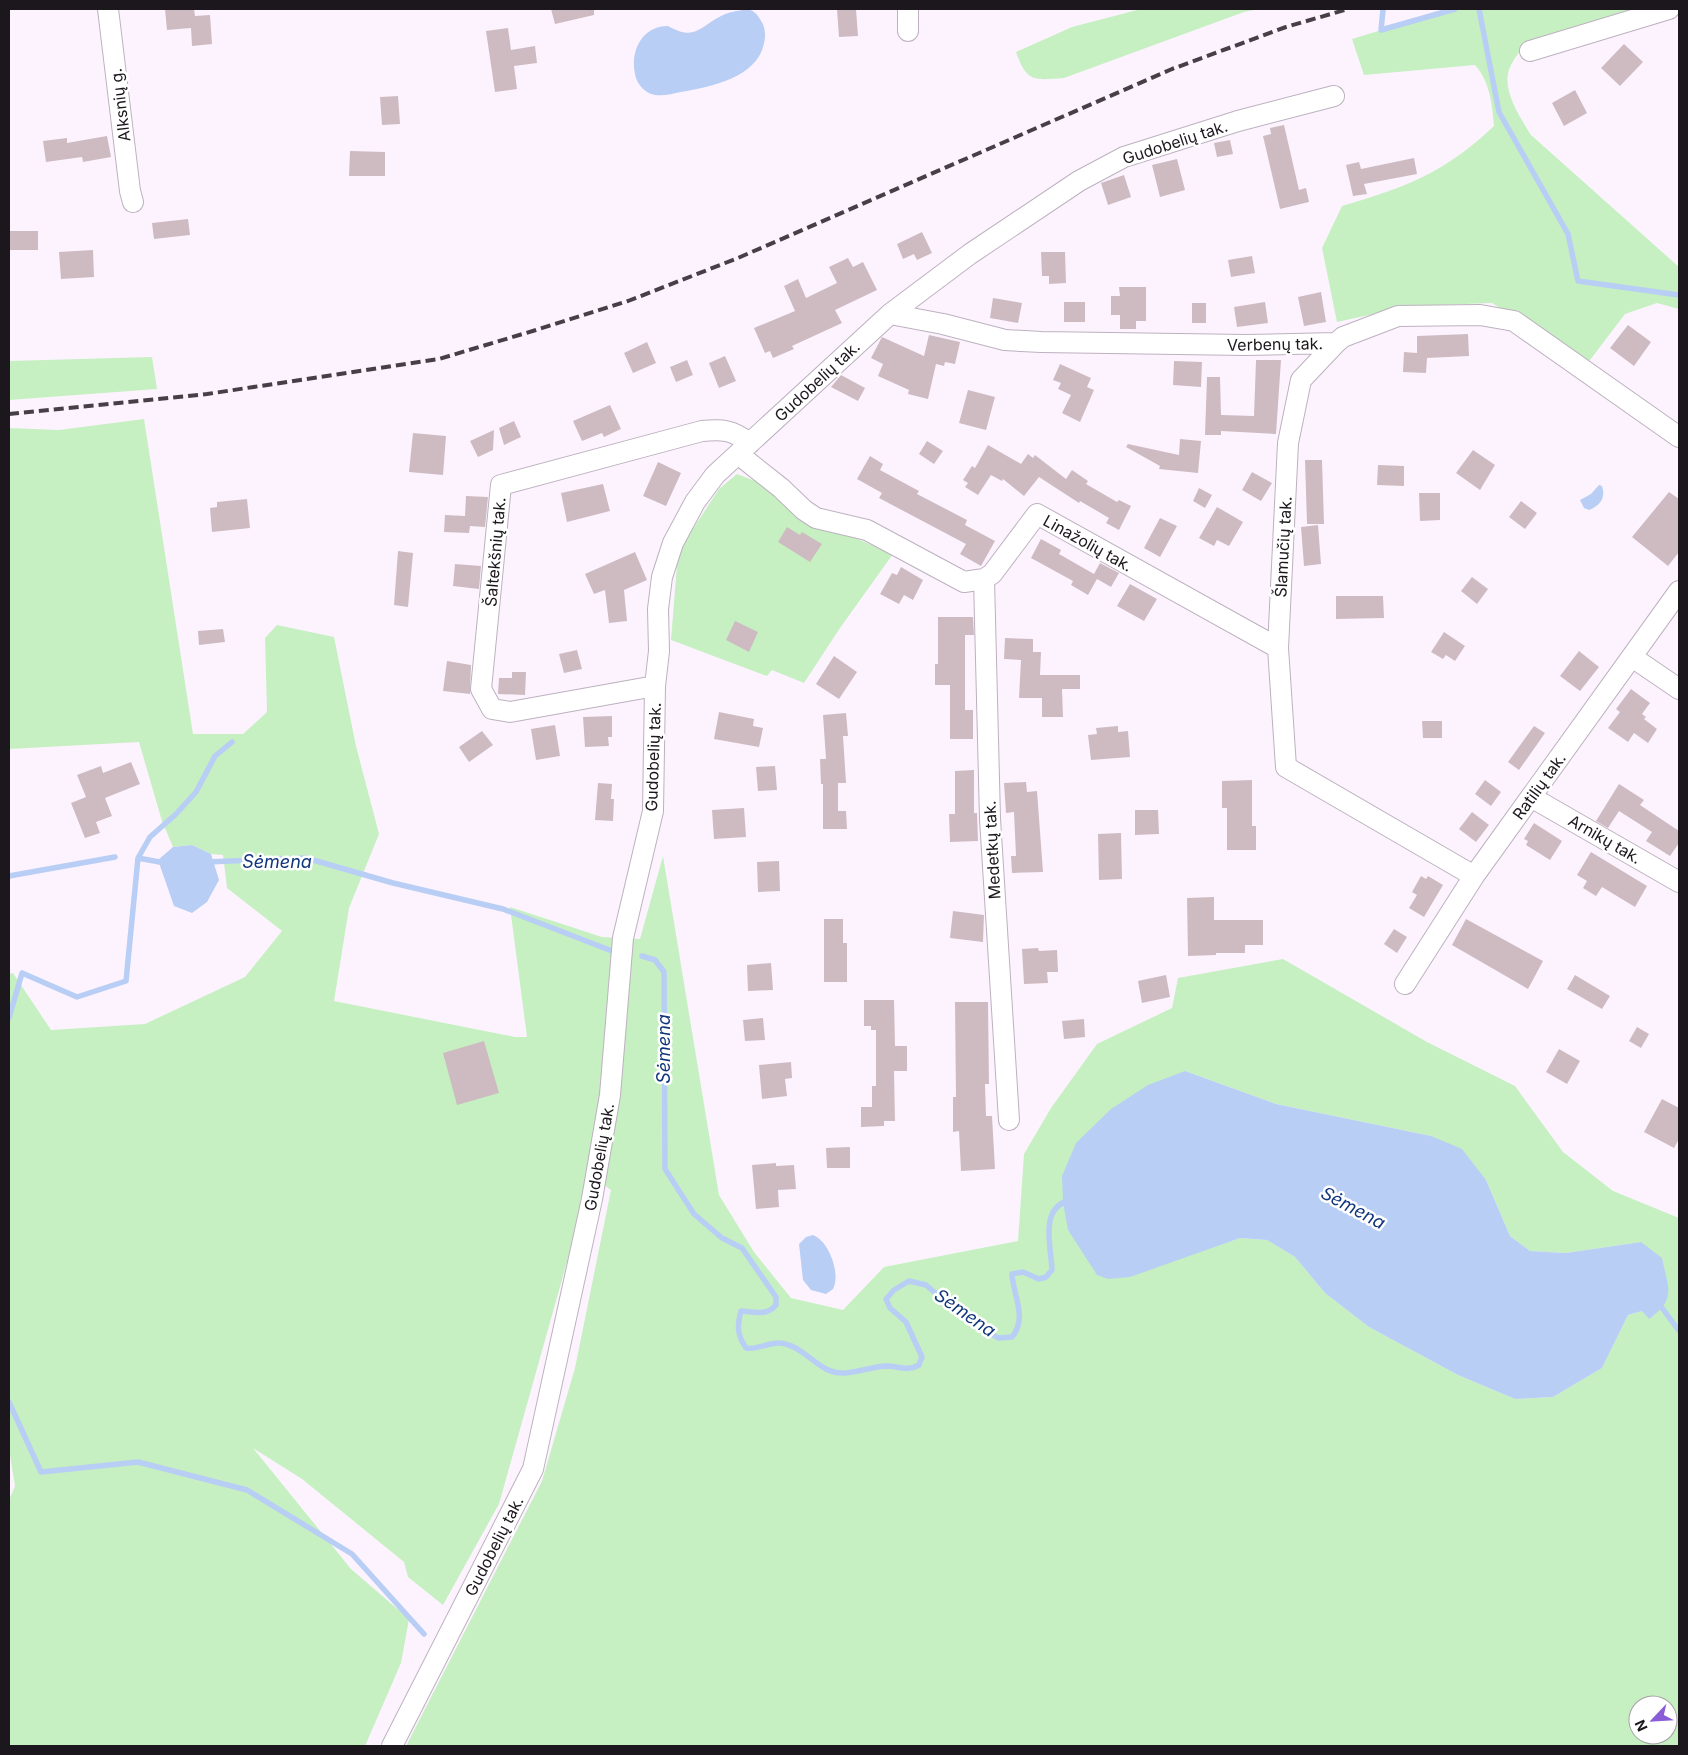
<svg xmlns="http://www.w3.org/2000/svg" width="1688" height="1755" font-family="Inter,sans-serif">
<rect width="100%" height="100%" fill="#fdf3ff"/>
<!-- green -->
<path fill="#c6f0c2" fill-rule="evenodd" d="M1141,9H1260L1244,12L1064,78C1034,80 1027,83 1016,52L1072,27Z
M1450,9H1645L1527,41C1522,49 1515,57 1511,65C1499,87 1520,117 1531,135L1679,267V309L1657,303L1625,314L1587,364L1492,303L1411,306L1337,322L1322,248L1342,206C1407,187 1444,173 1494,126C1492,103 1490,82 1475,65L1364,75L1352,39Z
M152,357L157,389L9,400V361Z
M144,419L193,734H243L267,712L265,638L277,625L334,637L356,746L379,834L349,908L334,1001L515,1037H527L510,907L602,937L640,939L663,856L719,1195L754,1252L791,1298L843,1310L884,1267L1018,1241L1024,1154L1051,1108L1097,1044L1172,1008L1178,978L1283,959L1427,1042L1515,1086L1563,1152L1613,1191L1679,1218V1746H406L542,1481L575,1368L611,1190L589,1174L572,1244L499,1504L443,1605L408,1577L404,1562L302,1479L253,1448L351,1569L409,1619L401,1663L365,1746H9V1500L15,1486L9,1449V974L13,973L51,1030L145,1024L245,977L282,931L227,888L223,855L211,854L192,845L173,847L162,821L139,742L9,749V428L59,430ZM1185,1071L1276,1104L1431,1136L1486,1180L1510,1236L1530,1251L1566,1253L1641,1242L1642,1311L1628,1315L1602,1368L1553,1397L1515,1399L1458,1375L1369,1327L1325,1293L1295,1257L1267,1240L1240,1238L1201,1251ZM1638,1705H1668V1735H1638Z
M737,474L758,482L798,514L893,554L840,628L804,683L772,670L767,676L671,640L678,552L719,489Z"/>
<!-- water -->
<path fill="#b8cef4" d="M747,9C756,11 758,16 763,24C765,30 766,36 764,43C758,77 711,87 681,92C672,94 660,97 651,94C643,91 636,82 635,74C630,51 642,26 668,26C695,41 698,28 721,16C728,12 738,11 747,9Z
M1599,485L1602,486C1606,498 1600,506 1589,510L1584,508L1580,500L1591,494Z
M192,845L211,854L219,880L207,902L192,913L174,906L158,860L173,847Z
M1185,1071L1276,1104L1431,1136L1462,1149L1486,1180L1510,1236L1530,1251L1566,1253L1641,1242L1662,1258C1668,1288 1677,1299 1649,1319L1642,1311L1628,1315L1602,1368L1553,1397L1515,1399L1458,1375L1369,1327L1325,1293L1295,1257L1267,1240L1240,1238L1130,1277L1108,1279L1097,1275L1068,1230L1063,1202L1062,1176L1076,1143L1111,1109L1148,1085Z
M813,1235C829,1241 841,1274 833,1289L826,1294L811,1290L803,1280L799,1244L806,1237Z"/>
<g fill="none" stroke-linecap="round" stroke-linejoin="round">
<!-- stream -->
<path stroke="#b8cef4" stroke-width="5.5" d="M1479,9L1499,112L1568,234L1578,281L1679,295
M1383,10L1381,30L1455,9
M138,858L165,863
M206,862L306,858L393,883L503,909L612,951
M9,876L115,857
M642,956L655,960L664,972L665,1169L694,1214L722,1238L742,1248L776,1297V1305C767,1316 755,1312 741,1311C737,1326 737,1335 746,1348C759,1350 768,1342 780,1343C797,1344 811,1361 826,1369C845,1379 866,1367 886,1366C899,1366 907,1372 919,1365L922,1357L906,1322L890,1308L886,1299L894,1290L909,1281L926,1285L956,1311L998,1338L1012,1337C1028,1317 1013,1296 1012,1274L1023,1272L1039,1279L1046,1277L1052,1270C1051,1245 1039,1208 1070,1200
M9,1018L22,973L77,997L126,981L138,858L150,837L176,814L196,792L215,756L232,742
M1660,1305L1679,1331
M9,1402L41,1472L138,1462L247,1490L352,1554L424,1634"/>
</g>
<!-- building -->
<path fill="#cebbc2" d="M165,9H194L195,16L210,15L212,44L192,46L191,28L167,30Z
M551,9H594V15L555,24Z
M837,9H856L858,36L839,37Z
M508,28L511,50L535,46L537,63L514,66L517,89L495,92L486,31Z
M1624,44L1643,62L1620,86L1601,68Z
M1575,90L1587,113L1564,126L1552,103Z
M398,96L400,124L382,125L380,97Z
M1284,125L1299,190L1306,188L1309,202L1280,209L1263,136L1271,134L1270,128Z
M107,136L111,157L83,162L82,157L46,162L43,141L67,138V143Z
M1230,140L1233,154L1217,157L1214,143Z
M350,151L385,152V176H349Z
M1414,158L1417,174L1364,184L1367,194L1353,196L1346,165L1359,162L1361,169Z
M1177,159L1185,190L1160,197L1152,165Z
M1124,175L1131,197L1108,205L1101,183Z
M188,219L190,235L154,239L152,223Z
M10,231H38V250H10Z
M922,232L932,253L917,260L914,254L903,259L897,244Z
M93,250L94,277L61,279L59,252Z
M1041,252H1065L1066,283L1049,284V276H1042Z
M1252,256L1255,273L1231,277L1228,260Z
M848,258L853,267L863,262L877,290L835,310L842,323L792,346L794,349L773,358L770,351L765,353L754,328L795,311L784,286L798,279L806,298L837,283L829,267Z
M1119,287H1146V321H1136V329H1120V315H1111V296H1120Z
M1321,292L1326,322L1304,326L1298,297Z
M993,298L1022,303L1018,323L990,318Z
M1064,302H1085V322H1064Z
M1265,302L1268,323L1237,327L1234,307Z
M1192,303H1206V323H1192Z
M1628,325L1651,342L1634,366L1610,348Z
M1468,334L1469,356L1427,358L1426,373L1403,372L1404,352L1417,353V336Z
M929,335L960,342L955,364L945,362L944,366L936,364L928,399L908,394L909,390L878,376L883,364L871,358L882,337L924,356Z
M647,342L656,363L633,373L624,353Z
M725,356L736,381L719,388L709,363Z
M687,360L693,375L676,382L670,367Z
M1256,360H1281L1276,434L1221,431V435H1205L1207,377H1220L1221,415L1254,416Z
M1174,361L1202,362L1201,387L1173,385Z
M1060,364L1091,378L1087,387L1094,390L1080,422L1062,413L1071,395L1058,389L1061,383L1053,380Z
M841,375L865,388L858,401L831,387Z
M968,390L995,397L986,430L959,423Z
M610,405L621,429L604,437L602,433L582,441L573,421Z
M514,421L521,437L504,445L499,428Z
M494,430L493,450L478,457L470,441Z
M413,433L446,436L443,475L409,472Z
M1180,439L1201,441L1198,473L1159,469L1160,466L1126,447L1128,444L1179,455Z
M927,441L943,451L934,464L919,454Z
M988,445L1021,464L1028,454L1033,458L1035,455L1066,479L1072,470L1088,481L1086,484L1117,502L1119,500L1131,506L1119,530L1106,523L1109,518L1080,501L1079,503L1039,477L1024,496L1003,479L1002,481L991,475L978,495L965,487L968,483L963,480L972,466L975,468Z
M1473,450L1495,465L1480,490L1456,473Z
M870,456L883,464L880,470L919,491L917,494L967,520L965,525L995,541L981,566L960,554L966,544L879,498L882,493L857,479Z
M1305,460H1322L1324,524H1307Z
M658,462L681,473L666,506L643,496Z
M1378,465L1404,466V486L1377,485Z
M1252,472L1272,483L1261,501L1242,490Z
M603,484L610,511L567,522L561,493Z
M1199,488L1212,495L1205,508L1193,501Z
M1669,492L1679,499V552L1668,566L1632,537Z
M1419,493H1440V520L1420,521Z
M466,496L488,497L485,527L470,526L469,533L444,532L445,515L465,516Z
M247,499L250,528L212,532L210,508L217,507V502Z
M1521,501L1537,513L1525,529L1509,517Z
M1217,507L1243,522L1229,546L1217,540L1214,546L1199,538Z
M1160,518L1177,526L1160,557L1144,548Z
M1318,525L1321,564L1304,566L1301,527Z
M787,527L800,535L802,532L822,544L810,562L778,542Z
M1041,539L1061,550L1059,554L1094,574L1100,563L1119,573L1111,587L1097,579L1088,595L1071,585L1073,581L1031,558Z
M398,551L413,553L408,607L394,605Z
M635,552L647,580L624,590L627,621L609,623L605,590L594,594L585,574Z
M455,564L481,566L479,589L453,586Z
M901,567L923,580L913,600L904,595L899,604L880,594L892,573L897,575Z
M1472,577L1488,589L1477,604L1461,591Z
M1130,584L1157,599L1144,621L1117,606Z
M1336,596H1383L1384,618L1336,619Z
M938,617H973L974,635H965V710H973V739H950V685H935V664H938Z
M735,621L758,632L749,652L726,640Z
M223,629L225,642L199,645L198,631Z
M1444,632L1465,646L1455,661L1446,655L1443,659L1431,652Z
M1005,638L1033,639V652H1041L1040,675H1080V689H1062L1063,717H1042V698H1019L1021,660L1004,659Z
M577,650L582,669L564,673L559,654Z
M1579,651L1599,667L1580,691L1560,676Z
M834,656L857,672L839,699L816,684Z
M447,661L471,665L470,694L443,691Z
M512,672H526L525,695L498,694L499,678H512Z
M1631,689L1650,703L1642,714L1646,717L1644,719L1657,729L1648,743L1634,733L1628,742L1608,728L1620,712L1616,709Z
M719,712L754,719L753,726L763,728L759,747L714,739Z
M846,713L848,736H843L846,783H838V811H846L847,829H823V784H821L820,759H826L823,715Z
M612,716V737H608L609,746L585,747L583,717Z
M1422,721H1442V738H1423Z
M555,725L560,756L536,760L531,729Z
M1118,726V732L1128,731L1130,757L1091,760L1088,735L1097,734L1096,728Z
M1534,726L1545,733L1519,770L1508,762Z
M482,731L493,745L469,762L459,747Z
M131,762L140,784L105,798L112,816L96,822L100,833L85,838L71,803L86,797L77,775L101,766L103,773Z
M775,766L777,790L758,791L756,767Z
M974,770V813H977L978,841L950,842L949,814H955V771Z
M1252,780V826H1256V850H1227V808H1222V781Z
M1485,780L1501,792L1491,806L1475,794Z
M1026,782L1027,792L1037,791L1043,872L1012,873L1011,856H1016L1014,812L1006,813L1004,783Z
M598,783L612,784L611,799H614L613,821L595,820Z
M1619,784L1644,800L1640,805L1679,831V843L1670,856L1646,841L1652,832L1619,811L1608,828L1596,821Z
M744,808L746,837L714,839L712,810Z
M1135,810H1158L1159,834L1135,835Z
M1472,812L1489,825L1476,842L1459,829Z
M1534,823L1562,841L1550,860L1526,845L1528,841L1524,839Z
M1121,833L1122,879L1099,880L1098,834Z
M1591,852L1647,886L1635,907L1602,887L1596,896L1583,888L1587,881L1577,875Z
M779,861L780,891L758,892L757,862Z
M1421,876L1426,879L1428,876L1443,885L1424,917L1409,908L1417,895L1412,892Z
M1214,897V920H1263V945H1245V953H1216V955L1188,956L1187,898Z
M953,911L984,915L983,942L950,938Z
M824,919H843V943H847V982H824Z
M1466,919L1543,961L1528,989L1452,945Z
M1394,929L1407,937L1397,953L1384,944Z
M1038,948L1039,951L1057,950L1058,972H1047L1048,983L1024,984L1022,949Z
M771,963L773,990L748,991L747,965Z
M1166,975L1170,997L1142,1003L1138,981Z
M1575,975L1610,996L1602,1009L1567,989Z
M864,1000H894L895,1046H907V1071H894L895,1121H884V1126L861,1127V1107H872V1086H876V1030H871V1026H864Z
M955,1002H988L989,1084H985L986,1116H992L995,1169L961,1171L959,1131L953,1132V1097H956Z
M763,1018L765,1040L745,1041L743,1020Z
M1084,1019L1085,1037L1064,1039L1062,1021Z
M1637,1027L1649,1034L1641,1048L1629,1041Z
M484,1041L499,1093L457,1105L443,1053Z
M1559,1049L1580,1061L1567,1084L1546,1072Z
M791,1062L792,1078L785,1079L787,1096L762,1099L759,1065Z
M1662,1099L1679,1108V1139L1674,1148L1644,1132Z
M850,1147V1168H827L826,1148Z
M776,1163V1166L794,1165L796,1189L778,1190L779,1207L756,1209L752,1165Z"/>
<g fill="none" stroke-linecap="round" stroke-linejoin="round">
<defs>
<path id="street" d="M108,9L130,191L133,202
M908,9V31
M1530,51L1669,9
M890,314L943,324L1005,340L1041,342L1246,345L1336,343L1343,337L1398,316L1480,315L1514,321L1679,437
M1336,343L1301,380L1288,443L1278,648L1286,767L1474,876
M738,454L781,488L804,510L816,518L867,530L964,582L984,579L992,574L1037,514L1278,648
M984,579L990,819L1009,1120
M1632,657L1679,689
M655,686L510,712L492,709L481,689L501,485L702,431C724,429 732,430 750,443
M1531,797L1679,882
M1405,984L1474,876L1679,591
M392,1746L533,1469L592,1199L610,1095L623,938L653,811L655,686L659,651L658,609L662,577L673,543L695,502L715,475L890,314L970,254L1079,181L1124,157L1238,121L1334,96"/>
</defs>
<!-- street casing -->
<use href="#street" stroke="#bdb1bf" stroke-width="22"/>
<!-- street -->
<use href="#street" stroke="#fff" stroke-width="20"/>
<!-- rail -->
<path stroke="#464046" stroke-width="4" stroke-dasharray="10 5" stroke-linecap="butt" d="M9,414L207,394L439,359L536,330L628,301L738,258L1172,69L1286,27L1348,9"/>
</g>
<g text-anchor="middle" stroke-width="5" stroke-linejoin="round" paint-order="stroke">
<!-- street labels -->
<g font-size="16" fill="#1c171c" stroke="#fff">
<text transform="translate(120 105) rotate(-97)" y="6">Alksnių g.</text>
<text transform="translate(1175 142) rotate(-18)" y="6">Gudobelių tak.</text>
<text transform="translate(1275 344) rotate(-1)" y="6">Verbenų tak.</text>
<text transform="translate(817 381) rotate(-43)" y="6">Gudobelių tak.</text>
<text transform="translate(1088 543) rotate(29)" y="6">Linažolių tak.</text>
<text transform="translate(1283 547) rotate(-87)" y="6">Šlamučių tak.</text>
<text transform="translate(495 552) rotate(-85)" y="6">Šaltekšnių tak.</text>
<text transform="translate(653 757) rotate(-88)" y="6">Gudobelių tak.</text>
<text transform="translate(1539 786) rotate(-54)" y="6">Ratilių tak.</text>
<text transform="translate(1605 839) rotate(30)" y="6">Arnikų tak.</text>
<text transform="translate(992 850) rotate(-93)" y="6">Medetkų tak.</text>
<text transform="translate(599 1157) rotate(-80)" y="6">Gudobelių tak.</text>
<text transform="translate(494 1546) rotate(-63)" y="6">Gudobelių tak.</text>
</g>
<!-- water labels -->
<g font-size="18" font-style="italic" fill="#0f357b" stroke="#fff">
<text x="277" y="868">Sėmena</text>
<text transform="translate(664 1049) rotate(-90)" y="6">Sėmena</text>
<text transform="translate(1353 1208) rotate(28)" y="6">Sėmena</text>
<text transform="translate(965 1313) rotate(35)" y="6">Sėmena</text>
</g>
</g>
<!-- border -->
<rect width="1688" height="1755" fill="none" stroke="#1c171c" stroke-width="20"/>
<!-- north arrow -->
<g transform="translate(1653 1720) rotate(245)"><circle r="24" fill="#ffffff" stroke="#a4a2a4"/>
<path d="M0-4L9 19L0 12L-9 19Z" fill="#885dd7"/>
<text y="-8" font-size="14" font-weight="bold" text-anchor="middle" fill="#1c171c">N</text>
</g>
</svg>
